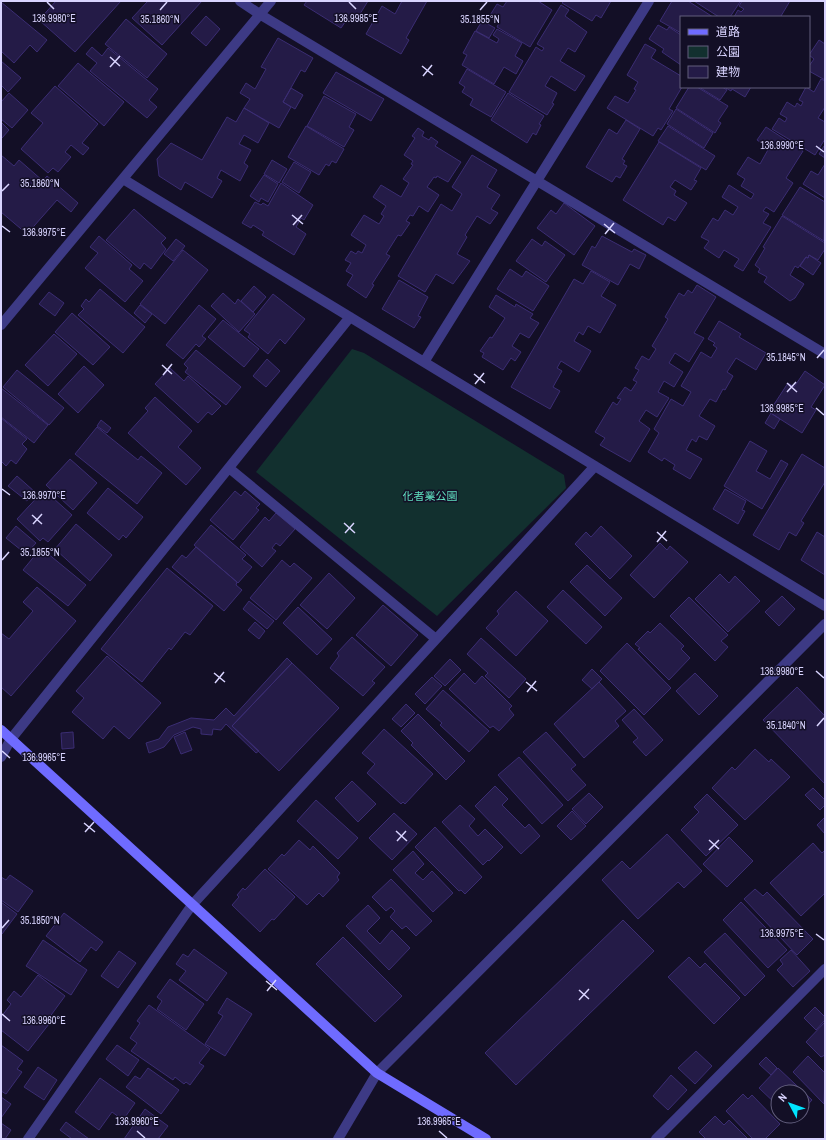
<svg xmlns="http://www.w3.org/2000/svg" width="826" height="1140" font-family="'Archivo Narrow','Noto Sans JP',sans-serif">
<rect width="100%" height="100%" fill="#130f26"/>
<!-- green -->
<path fill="#12302f" d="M352,349L364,353L564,475L566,488L437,616L256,472Z"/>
<!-- building -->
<path fill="#241b47" stroke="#3b2d73" d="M56,1H121L75,52L39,20Z
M148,1H202L162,45L132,18Z
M307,1H368L355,22L348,18L341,28L304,5Z
M402,1H427L406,38L409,40L401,54L366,34L382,6L395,14Z
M507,1H538L552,10L530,47L497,27L499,23L489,17L497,4L503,7Z
M564,1H611L601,18L596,15L592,21L562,3Z
M672,1H688L713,17H681V33L660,21Z
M694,1H738L740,2L730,17H719Z
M742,1H790L781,16L783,17H734L738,10L741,12L744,9L739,6Z
M1,2L47,40L37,52L30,45L14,63L1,51Z
M561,5L569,10L565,16L587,32L575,52L568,48L560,61L585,76L575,91L551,76L545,86L557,93L552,103L554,104L547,115L509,92L536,47L542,51L544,48L537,44Z
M206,16L220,29L206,46L191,33Z
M126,19L167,54L147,78L105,44Z
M482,21L495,28L489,38L476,31Z
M658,25L667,30L669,27L681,35V65L662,52L664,49L649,39Z
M497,29L522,43L515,56L523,61L516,74L504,67L494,84L462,65L467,55L463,53L475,31L497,43L499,39L493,35Z
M278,38L313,58L305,72L301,70L283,102L291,107L279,128L244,108L250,99L240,93L246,83L255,89L266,69L261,67Z
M819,40L825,44V80L809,71V66L814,59L809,55Z
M645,44L656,50L651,58L681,76L682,87L669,109L673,111L661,130L658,128L653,136L607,108L615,96L628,103L636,90L634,89L638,82L627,75Z
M92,47L102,56L108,48L158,89L149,100L157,107L147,118L90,71L97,63L86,54Z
M1,61L21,78L8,92L1,85Z
M78,63L124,102L104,126L58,86Z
M467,69L506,92L491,117L470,105L473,99L462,92L465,87L459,83Z
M336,72L384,99L371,121L323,93Z
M821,79L825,81V107L818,118L825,122V139L815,155L772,129L779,118L785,122L787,118L780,114L787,102L795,107L797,103L801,106L803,102L799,100L806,87L814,92Z
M55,86L98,124L82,143L89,148L83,155L71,145L65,152L71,157L58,172L53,168L48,173L21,149L43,123L31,113Z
M689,87H697L728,106L718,121L721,123L715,133L676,108Z
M699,87H722L727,90L720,100Z
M724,87H751L745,97L732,89L731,91Z
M291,88L303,95L295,109L283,102Z
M9,93L28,110L12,128L1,119V102Z
M508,93L544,116L539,124L541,125L536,135L533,133L527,143L491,120Z
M324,96L356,114L349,127L354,130L344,147L307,126Z
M244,108L269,123L258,143L244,135L239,144L251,150L244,163L248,166L240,181L221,170L217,178L222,181L212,198L185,182L181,190L159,176L157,159L171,143L202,160L227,117L236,122Z
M676,109L713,133L704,148L667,124Z
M626,120L640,129L622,159L625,161L623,164L627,166L620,178L616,176L612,182L586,167L609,129L617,134Z
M1,122L9,130L2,138H1Z
M306,126L344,149L336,163L332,161L329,166L326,164L319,175L288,157Z
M668,126L715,156L706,170L658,141Z
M766,127L803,151L786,178L793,183L774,212L766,207L763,211L769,214L763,223L771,227L743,271L734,266L739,259L724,250L719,258L704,248L709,241L701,237L713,218L718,221L725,210L733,215L738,207L722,197L729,185L751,199L754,194L741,186L745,179L737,174L748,157L760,164L769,148L757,140Z
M418,128L424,132L422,136L429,140L431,137L438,142L435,146L461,162L448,182L437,176L436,178L434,177L427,187L439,195L428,212L419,206L413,216L410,215L406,221L410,223L401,236L398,235L386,254L390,256L372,284L374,285L366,298L347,285L353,275L346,271L351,263L345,260L351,251L356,254L358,251L362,253L366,245L351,235L364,215L379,224L384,216L381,214L386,206L373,197L381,185L401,197L409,183L403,179L413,165L411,164L413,161L404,155L415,138L412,136Z
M659,142L701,168L694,180L697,181L691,190L675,180L670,187L676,191L674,195L687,203L675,221L668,217L663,225L623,200Z
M824,146H825V158L819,154Z
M1,155L14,166L19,160L43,181L47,176L78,203L71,212L57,200L27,234L1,212Z
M472,155L497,170L487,187L500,195L491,209L498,213L490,224L477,216L465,235L467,237L457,254L470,261L453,284L436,274L425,292L398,276L441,204L452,211L462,194L452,187Z
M272,160L287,169L279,183L264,174Z
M294,162L311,172L299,193L282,182Z
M825,164V198L803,184L811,171L818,175Z
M264,175L278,184L268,202L261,198L259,202L250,196Z
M281,183L313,205L304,220L301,218L296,227L306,234L294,255L262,235L264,232L253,225L251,228L242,223L255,202L261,205L263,203L268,206Z
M800,187L825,202L824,241L782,215Z
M564,203L595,226L574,255L537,228L551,210L556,214Z
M134,209L166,238L161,243L166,249L151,269L144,263L140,269L106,240Z
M782,216L825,243V249L818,260L809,255L808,258L806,257L798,268L795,266L790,275L804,284L795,298L790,301L764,282L767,277L758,272L760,269L755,265L765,248L763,247Z
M99,236L132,265L129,269L143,281L125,302L85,268L98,253L90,247Z
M602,236L632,252L634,249L646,255L639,269L630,264L618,285L582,265L592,246L595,248Z
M176,239L185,246L173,261L164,254Z
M532,239L542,246L545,241L565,255L546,282L516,261Z
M183,250L208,270L165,324L140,304Z
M809,255L821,263L813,275L800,266L806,257L808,258Z
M510,269L522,277L526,271L549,286L533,311L497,289Z
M591,271L610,282L601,296L616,305L600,333L588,326L583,335L579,332L574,341L591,351L579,372L561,361L557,368L562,371L553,387L560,391L550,409L511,387L574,279L583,284Z
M399,280L428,297L418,316L421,317L414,328L382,309Z
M697,285L716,297L694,333L704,338L689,362L675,353L669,363L683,372L674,387L664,381L658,392L669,398L657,417L646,410L639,421L650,429L630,462L600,445L605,438L595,432L613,402L617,405L621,399L617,398L625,387L631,391L637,382L633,380L639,370L635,368L642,356L649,360L656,349L652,346L668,319L665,317L679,293L684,296L688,290L692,293Z
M254,286L266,297L253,312L241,301Z
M100,289L145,327L123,353L78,315L84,309L81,306L86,299L89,302Z
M49,292L64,303L55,316L39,304Z
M223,293L235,304L238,299L255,314L239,332L211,306Z
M273,294L305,319L285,344L280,339L268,354L248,337L250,334L244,330Z
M496,295L515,307L516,304L533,314L530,318L539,323L529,338L520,333L512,346L521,352L515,361L511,358L503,370L482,357L484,353L480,351L490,337L492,338L505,318L489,307Z
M140,305L152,314L145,323L134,313Z
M199,305L216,319L202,336L206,339L199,347L196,344L183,359L166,345Z
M72,313L110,347L93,365L55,332Z
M223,320L259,349L244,367L208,337Z
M719,321L741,334L739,337L766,353L756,370L736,358L727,372L733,376L725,390L723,389L716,402L710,399L699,416L715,426L707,440L699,436L696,442L692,439L686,450L702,459L690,479L673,469L675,465L664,458L662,461L648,452L659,433L654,429L671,399L683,406L691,392L681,386L701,352L711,358L717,348L713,345L715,343L708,339Z
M54,334L77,354L48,386L25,365Z
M196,350L241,387L226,405L185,372L188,368L184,364Z
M267,359L280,371L266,387L253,376Z
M84,366L104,385L78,413L58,394Z
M170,368L184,381L188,376L221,406L212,415L208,412L198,423L155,384Z
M17,370L64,408L49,425L3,387Z
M805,371L825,385L811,407L816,410L802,433L769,412L788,383L794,387Z
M1,388L48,425L34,443L1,417Z
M155,397L192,431L178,447L201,468L186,485L128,433L148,411L145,408Z
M771,413L780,419L774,429L765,423Z
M1,418L27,439L22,444L27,449L16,464L11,460L6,466L1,461Z
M101,420L111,428L107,433L97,426Z
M97,427L138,460L141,456L162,473L137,504L75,454Z
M750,441L767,451L756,471L770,479L781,460L788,464L762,509L724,486Z
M802,454L825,468V482L801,521L804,523L796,536L789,532L779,550L753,535Z
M70,459L97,483L73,510L46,485Z
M17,476L35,492L27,501L8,486Z
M108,488L143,517L126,538L123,535L119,540L87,513Z
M725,489L746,501L742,510L745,511L738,524L713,509Z
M44,490L72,515L48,542L43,538L40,541L17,519Z
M235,491L241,496L245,491L260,504L256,508L259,510L233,540L210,520Z
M276,513L295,529L280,546L276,543L272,548L276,551L262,567L240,547L265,517L269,521Z
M76,524L112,555L90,581L55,549Z
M211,525L246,555L242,559L252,567L238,583L194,545Z
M16,526L36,543L26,554L6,538Z
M601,526L632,556L610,579L575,544L586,532L591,537Z
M817,532L825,537V575L801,560Z
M660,543L667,550L670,546L688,562L654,598L630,575Z
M196,547L237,582L236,585L242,590L224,611L172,567L182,555L186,558Z
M41,548L86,585L68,606L23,570Z
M282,560L290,567L294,563L312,578L276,620L250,598Z
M587,565L622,598L605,616L570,582Z
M167,568L213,606L190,635L185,632L171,650L169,648L142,682L101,649Z
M329,573L355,598L327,629L300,605Z
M720,574L729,583L735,576L760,601L728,632L695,599Z
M37,587L76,621L11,696L1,687V633L9,639L33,611L23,602Z
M563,590L602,627L586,644L547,607Z
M516,591L548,621L516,656L486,628L499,614L497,611Z
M782,596L795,609L779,626L765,612Z
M689,597L728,635L721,641L728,647L715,661L670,616Z
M249,601L274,621L267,629L243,609Z
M383,605L418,635L391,666L356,635Z
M298,607L332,639L317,655L283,623Z
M255,622L265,631L259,639L248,630Z
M660,623L684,646L681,649L690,658L669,680L638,649L640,648L635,644L648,631L650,633Z
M352,637L385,667L372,681L375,683L363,696L330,668L339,656L337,653Z
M481,638L526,679L509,698L485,676L488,673L467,654Z
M627,643L671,688L644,715L600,671Z
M107,656L161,703L129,739L114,726L103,739L72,712L84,698L76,691Z
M287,658L292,663L232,726L259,751L256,753L226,724L221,730L213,729L212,735L201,734V729L193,727L174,735L164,747L149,753L146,743L159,739L168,727L191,718L214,720L226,708L234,716Z
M450,659L461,670L445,686L434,676Z
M292,663L339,708L279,771L232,726Z
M592,669L602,679L592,689L582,680Z
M464,673L475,684L482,676L512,706L509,709L514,715L499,731L493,726L490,728L449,689Z
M695,673L718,696L699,715L676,691Z
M432,677L442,686L425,704L415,694Z
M599,682L626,711L615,721L619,726L584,758L554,724Z
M797,687L825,716V784L763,720Z
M443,690L489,731L469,752L440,725L442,723L426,709Z
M406,704L415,713L401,727L392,719Z
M634,709L663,740L646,756L633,742L638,738L622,720Z
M418,714L465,761L446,780L411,745L413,743L401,731Z
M384,729L433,774L405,804L403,802L401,804L367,773L375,764L362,753Z
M73,732L74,748L62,749L61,733Z
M185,732L192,750L181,754L174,737Z
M546,732L576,765L571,769L586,785L568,801L523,752Z
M755,749L769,762L771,759L790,777L745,820L712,788L732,767L735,770Z
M519,757L563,805L542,824L498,775Z
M352,781L376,804L358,822L335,798Z
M495,786L508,799L502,805L525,828L529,824L540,836L521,854L475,806Z
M813,788L825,800V805L820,810L805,795Z
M589,793L603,807L586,824L572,809Z
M707,794L738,825L706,856L681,830L699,812L694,807Z
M316,800L358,838L338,859L297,821Z
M460,805L475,819L469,826L478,836L485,829L503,847L489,861L488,860L483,865L442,822Z
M572,811L586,826L571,840L557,826Z
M394,813L417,834L392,860L369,838Z
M825,817V834L817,825Z
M435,827L482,877L465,894L461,890L459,891L415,847Z
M667,834L702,871L684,888L678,882L638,919L602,880L622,861L630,869Z
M729,837L753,861L727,887L703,864Z
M299,840L310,850L313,846L340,873L337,877L339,880L323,897L319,893L307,905L268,869L282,854L284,856Z
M813,843L822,853L825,850V893L801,916L770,883Z
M413,851L424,864L415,873L423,880L432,871L453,893L433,912L393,870Z
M265,869L295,897L274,920L272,919L260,932L232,905L239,897L237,895L243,888L245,890Z
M10,875L33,891L18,912L1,900V877L6,880Z
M391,879L432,921L416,936L406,926L402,929L390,917L395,911L391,907L386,911L372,897Z
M755,889L763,896L767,892L813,939L797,955L744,899Z
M1,902L17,914L2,934L1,933Z
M741,902L787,950L768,968L723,920Z
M368,905L380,918L367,931L380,944L392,930L410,948L389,970L346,926Z
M64,913L103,942L96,951L91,947L80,962L46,936Z
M623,920L654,951L516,1085L485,1053Z
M725,933L765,976L745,996L704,952Z
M343,937L402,996L375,1022L316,964Z
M43,940L87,970L71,995L26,966Z
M194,949L227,973L207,1001L179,980L186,971L176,964L183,954L188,957Z
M791,950L810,971L793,987L777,970L783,964L780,960Z
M119,951L136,963L118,988L101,976Z
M689,957L700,968L705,963L740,998L714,1024L668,977Z
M38,975L65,996L46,1022L49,1024L28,1051L1,1030V1017L11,1004L7,1000L14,991L21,997Z
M170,979L204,1004L186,1030L157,1009L162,1001L157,997Z
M227,998L252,1014L225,1056L205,1044L223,1016L218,1013Z
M149,1005L210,1049L199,1063L204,1066L190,1085L186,1082L184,1084L175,1077L173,1080L131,1051L137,1043L130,1038L140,1023L137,1021Z
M815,1007L825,1017V1020L816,1030L804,1018Z
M825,1022V1055L821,1057L806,1042Z
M1,1045L23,1061L17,1069L22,1072L6,1094L1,1091Z
M117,1045L139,1060L128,1076L106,1059Z
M696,1051L712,1066L695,1084L678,1068Z
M808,1056L825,1073L824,1104L793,1072Z
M766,1057L777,1068L771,1075L759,1064Z
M38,1067L57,1080L44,1100L24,1087Z
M148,1068L179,1090L161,1114L126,1087L135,1076L140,1079Z
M778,1068L812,1100L802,1111V1092H778V1106L759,1088Z
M671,1075L687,1090L668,1110L653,1096Z
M100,1078L135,1103L123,1120L112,1112L99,1130L75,1112Z
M743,1094L748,1099L752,1095L780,1124L765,1139H753L726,1111Z
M1,1097L11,1104L1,1118Z
M145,1109L168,1126L158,1139H124Z
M715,1116L724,1125L729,1120L748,1139H706L699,1132Z
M66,1122L89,1139H72L60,1130Z
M1,1123L11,1130L5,1139H1Z"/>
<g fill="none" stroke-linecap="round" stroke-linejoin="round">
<!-- street -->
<path stroke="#3d3a85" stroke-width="10" d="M240,1L261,15L825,354
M123,179L825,606
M1,325L271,1
M424,362L649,1
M229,468L436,639
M1,757L11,739L350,317
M28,1139L192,905L595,466
M338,1139L377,1073L825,624
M656,1139L825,969"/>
<!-- secondary -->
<path stroke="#6f6bff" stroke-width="10" d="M1,730L377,1073L486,1139"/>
</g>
<!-- ticks -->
<path fill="none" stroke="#d9d4ff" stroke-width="1.5" d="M47,2L54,9M349,2L356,9M160,10L167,2M480,10L487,2M110,57L120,66M422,66L433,75M110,67L120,56M423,76L432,65M816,146L824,152M2,191L9,184M292,215L303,224M604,224L615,233M293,225L302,215M2,226L10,232M605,234L614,223M817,358L824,350M162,365L172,374M474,374L485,383M163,375L172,364M787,383L797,392M475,384L484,373M787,392L796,382M816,408L824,415M2,489L10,495M32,515L42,524M344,523L355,533M33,524L42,514M657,532L667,541M345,533L354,523M657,542L666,531M2,560L9,552M816,671L824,678M214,673L225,682M526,682L537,691M215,683L224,672M527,692L536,681M817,726L824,718M2,751L10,758M84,823L95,832M396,831L407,841M85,832L94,822M709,840L719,849M397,841L406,831M709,850L719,840M2,928L9,920M816,934L824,940M266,981L277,990M579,990L589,999M267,991L276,980M579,1000L589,989M2,1014L10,1021M137,1131L145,1138M439,1131L447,1138"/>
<g text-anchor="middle" stroke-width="3" stroke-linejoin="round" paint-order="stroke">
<!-- park labels -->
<g font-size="11" fill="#5fe0c0" stroke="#130f26">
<text x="430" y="500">化者業公園</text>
</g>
</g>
<g font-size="10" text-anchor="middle" fill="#d9d4ff" stroke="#130f26" stroke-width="3" stroke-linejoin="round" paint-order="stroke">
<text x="356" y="22">136.9985°E</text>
<text x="54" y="22">136.9980°E</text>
<text x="160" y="23">35.1860°N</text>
<text x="480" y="23">35.1855°N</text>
<text x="782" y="149">136.9990°E</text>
<text x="40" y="187">35.1860°N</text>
<text x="44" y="236">136.9975°E</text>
<text x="786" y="361">35.1845°N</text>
<text x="782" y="412">136.9985°E</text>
<text x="44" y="499">136.9970°E</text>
<text x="40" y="556">35.1855°N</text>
<text x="782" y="675">136.9980°E</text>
<text x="786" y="729">35.1840°N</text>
<text x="44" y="761">136.9965°E</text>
<text x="40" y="924">35.1850°N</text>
<text x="782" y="937">136.9975°E</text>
<text x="44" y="1024">136.9960°E</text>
<text x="137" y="1125">136.9960°E</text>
<text x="439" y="1125">136.9965°E</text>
</g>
<!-- border -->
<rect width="826" height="1140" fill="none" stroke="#d9d4ff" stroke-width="4"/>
<!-- legend -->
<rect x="680" y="16" width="130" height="72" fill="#130f26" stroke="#625e7d"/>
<rect x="688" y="29" width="20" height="6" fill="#6f6bff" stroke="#625e7d"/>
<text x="716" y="36" font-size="12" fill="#d9d4ff">道路</text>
<rect x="688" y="46" width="20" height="12" fill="#12302f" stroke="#625e7d"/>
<text x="716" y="56" font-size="12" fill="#d9d4ff">公園</text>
<rect x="688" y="66" width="20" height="12" fill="#241b47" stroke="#625e7d"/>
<text x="716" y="76" font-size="12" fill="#d9d4ff">建物</text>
<!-- north arrow -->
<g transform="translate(790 1104) rotate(311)"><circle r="19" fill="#130f26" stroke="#625e7d"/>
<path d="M0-3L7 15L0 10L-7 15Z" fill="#00e5ff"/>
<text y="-6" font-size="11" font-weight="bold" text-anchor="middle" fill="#d9d4ff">N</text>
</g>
</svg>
